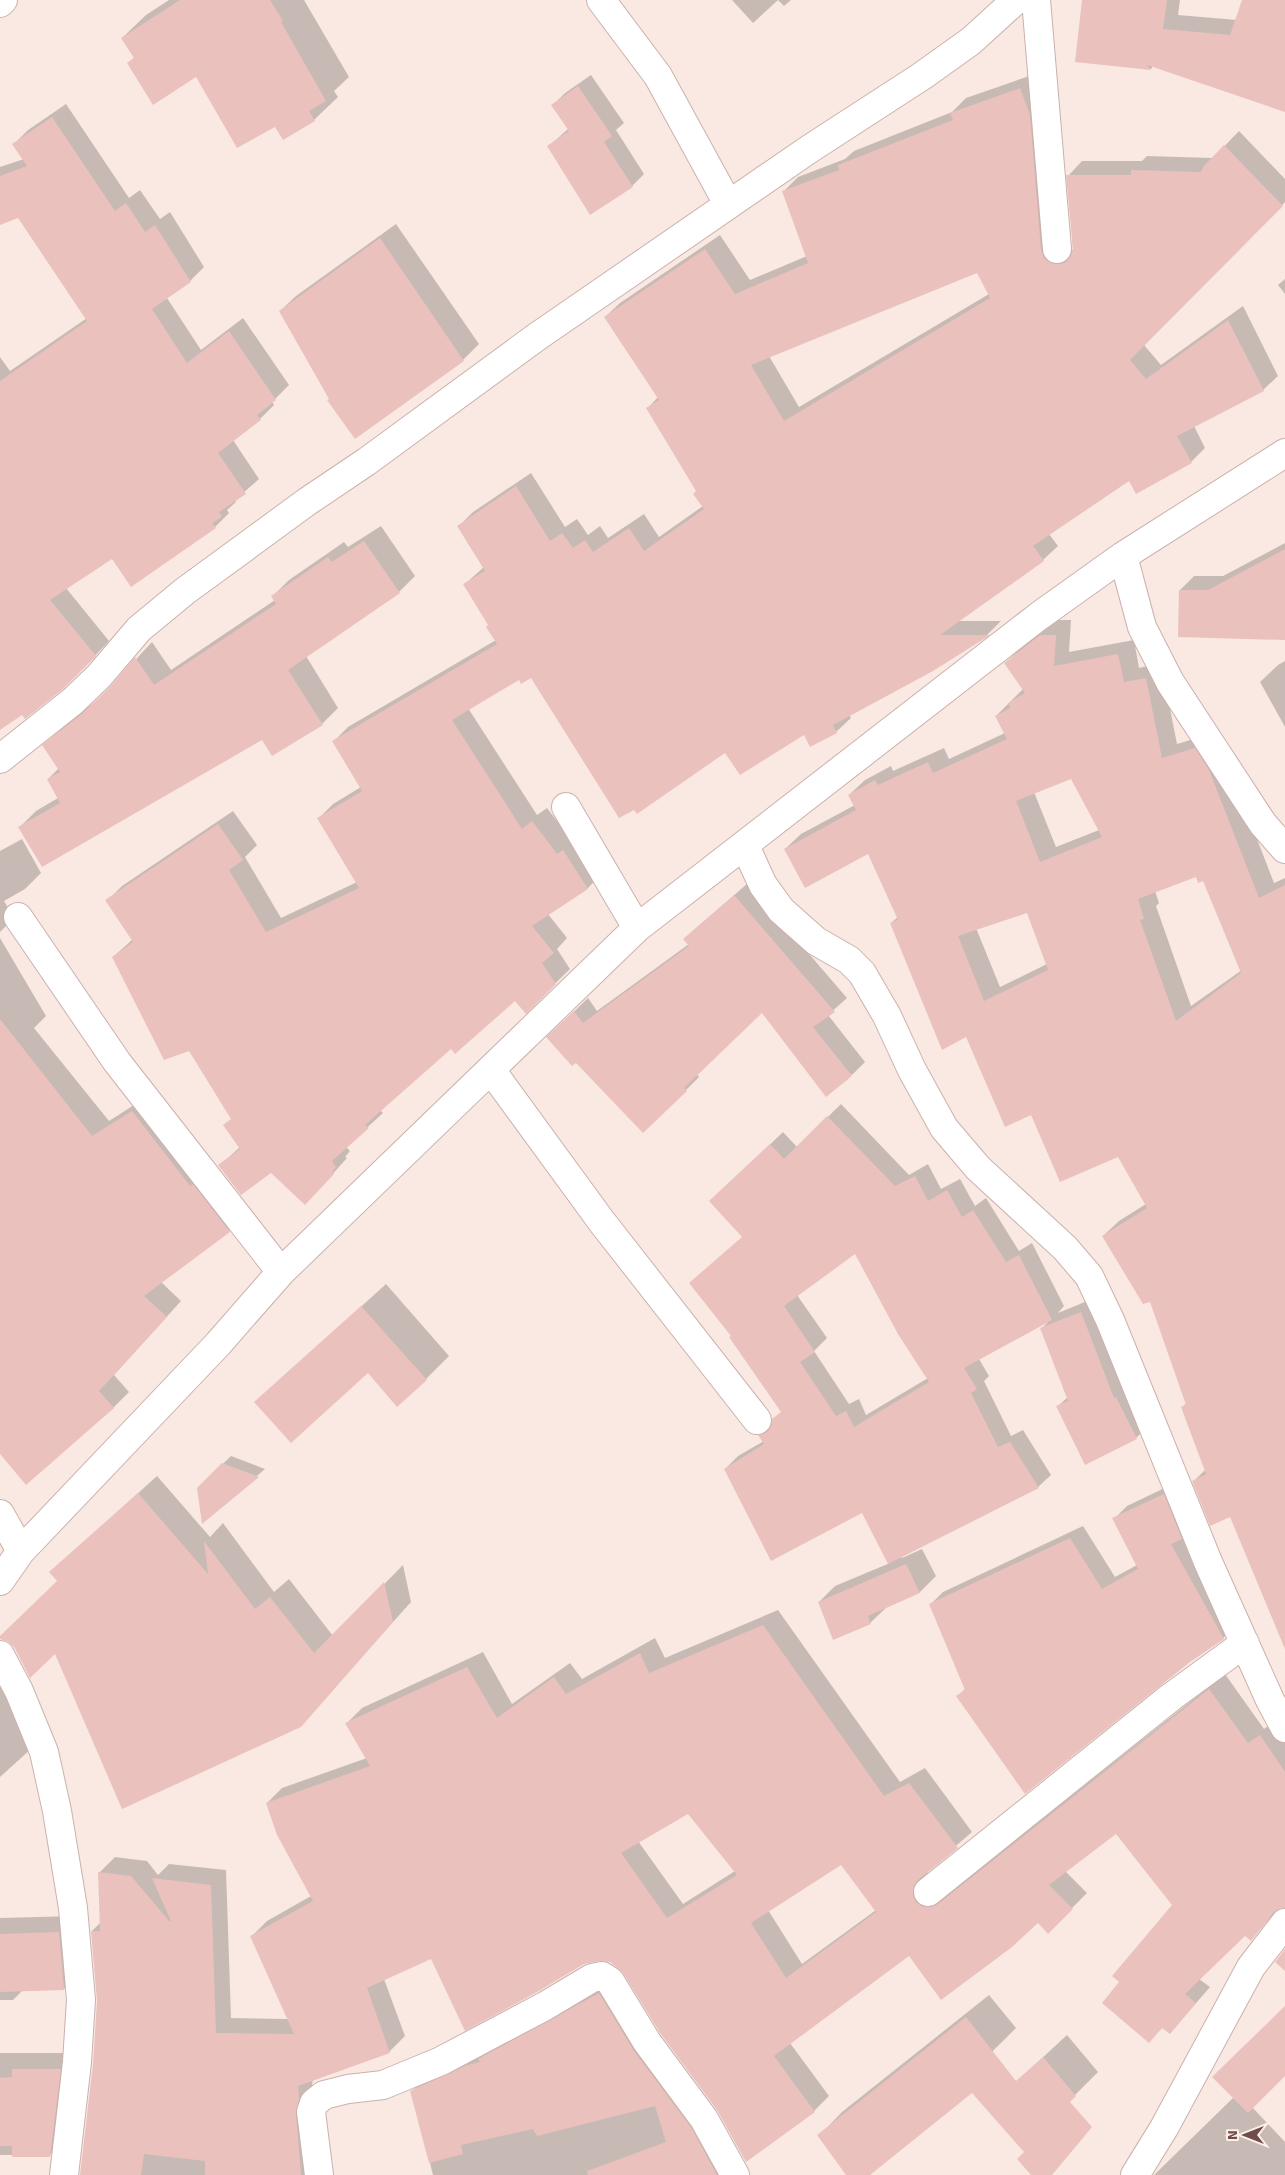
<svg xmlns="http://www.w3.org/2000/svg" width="1285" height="2175" font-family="Signika,sans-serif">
<rect width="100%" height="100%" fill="#f9e9e2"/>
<!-- shadow -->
<path fill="#0003" fill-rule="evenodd" d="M169,0H304L349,77L334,91L338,97L314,120L275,125L197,75L128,63L135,57L122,38L146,15Z
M732,0H778L753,23Z
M778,0H791L784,6Z
M1086,0H1180L1178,15L1237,20L1244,0H1285V111L1153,66L1151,69L1081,61Z
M1035,74L1066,249L1073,250L1068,176L1082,161H1142L1147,156L1213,158L1239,131L1285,179V202L1144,345L1161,365L1243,306L1278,376L1263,390L1194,426L1205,448L1191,462L1130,480L1049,534L1058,546L1043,560L958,621H1001L986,636L849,715L851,718L836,732L804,733L725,751L531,676L519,678L468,708L537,815L547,808L572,841L602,873L588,888L548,914L567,938L557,949L570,969L526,1012L515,1000L451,1048L380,1110L383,1113L346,1147L350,1151L345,1157L347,1158L319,1189L271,1171L219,1166L240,1147L232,1118L189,1050L113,957L133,939L107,901L122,886L233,811L257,845L245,857L281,918L357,882L318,819L333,804L361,787L334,741L348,727L496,640L490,625L465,584L484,567L459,526L473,512L531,473L565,527L577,519L588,535L600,526L608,538L644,514L659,537L703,506L697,491L648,408L658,397L605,317L620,303L720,235L750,280L807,256L783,192L798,177L845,159L854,151L952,112L966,98ZM978,271L989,294L799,407L769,356Z
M591,75L624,123L616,130L644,174L632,186L549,146L568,129L553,105L565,93Z
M66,104L129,198L140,190L160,219L170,212L204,267L190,281L167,298L201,350L243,318L289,385L272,402L274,405L260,419L233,440L259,479L235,500L236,502L227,510L229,513L215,527L112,557L66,588L109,641L87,664L0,729V357L10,371L87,318L19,217L0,223V167L24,159L14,144L28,130Z
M396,224L479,344L463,360L280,311L296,296Z
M1285,279V294L1278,285Z
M381,526L415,576L399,592L306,656L338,708L322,724L262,738L20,827L36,811L58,798L48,779L59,768L44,746L60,730L101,697L152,642L171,670L275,600L273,596L289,580L344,542L348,547Z
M1285,543V639L1180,590L1194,576H1223Z
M1056,620H1071L1069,652L1134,640L1139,668L1161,663L1177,744L1210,734L1224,754L1274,883L1285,878V1648L1230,1515L1194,1481L1206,1469L1182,1407L1187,1403L1151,1300L1103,1236L1119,1221L1146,1204L1119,1155L1032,1113L966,1035L891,923L898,917L868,852L785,849L801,834L855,805L849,795L865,780L891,766L893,771L944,748L949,759L1005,733L996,716L1023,689L1006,663L1021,647ZM1072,777L1099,830L1056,847L1034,792ZM1197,875L1203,880L1242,970L1191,1006L1156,906L1159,903L1155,891ZM1028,912L1047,964L1000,987L976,928Z
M1285,661V727L1260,682L1278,665Z
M22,839L41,873L25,889L4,901L14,918L0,932V851Z
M748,883L847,998L828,1015L865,1062L852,1075L762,1011L697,1074L699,1077L686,1090L576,1062L548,1037L588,998L597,1011L689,944L699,926Z
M0,938L46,1016L34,1028L109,1121L148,1096L245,1215L229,1231L161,1282L181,1301L114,1375L129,1392L113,1408L0,1452Z
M841,1104L909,1175L928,1164L941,1189L960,1179L975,1206L986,1198L1019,1251L1032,1243L1064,1306L1058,1313L1097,1297L1152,1422L1136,1438L1057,1407L1068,1397L1041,1329L1049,1321L979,1359L989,1376L984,1381L1011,1436L1023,1430L1051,1475L1038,1487L901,1556L902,1558L922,1549L936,1576L920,1592L887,1607L870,1623L819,1602L835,1586L890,1563L862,1512L725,1469L738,1456L764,1441L760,1436L782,1411L743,1236L724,1189L783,1132L797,1147ZM855,1253L928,1378L866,1415L859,1399L849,1404L814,1351L827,1338L797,1295Z
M386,1284L449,1356L426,1379L368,1372L256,1402Z
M231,1456L265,1469L203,1522L198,1488Z
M157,1476L210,1537L223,1523L274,1592L289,1579L333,1636L403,1565L411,1602L313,1711L58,1581L51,1572Z
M1177,1482L1236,1625L1223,1638L958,1696L965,1689L930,1605L943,1592L1083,1526L1115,1577L1137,1565L1114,1519L1127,1506Z
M778,1610L900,1782L925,1768L972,1832L928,1870L927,1878L946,1893L954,1889L1225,1674L1264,1729L1275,1721L1285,1735V1906L1280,1907L1251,1939L1245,1934L1199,1979L1210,1987L1170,2033L1163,2027L1149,2041L1121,1982L1173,1905L1116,1833L1065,1871L1087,1893L1048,1932L1038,1921L909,1954L790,2043L829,2096L814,2111L718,2109L624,1972L611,1962L599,1959L431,1957L384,1979L405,2036L389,2052L313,2079L310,2098L317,2175H81L94,2064L98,1999L92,1931L101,1922L100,1872L115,1857L147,1861L158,1875L169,1864L226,1870L231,2018L289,2019L252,1936L267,1921L311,1896L267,1803L282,1788L367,1758L347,1723L362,1708L483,1652L512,1704L570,1663L582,1679L655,1638L665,1658ZM688,1812L735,1871L683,1904L638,1841ZM841,1863L876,1910L802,1964L768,1910Z
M0,1669L42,1739L0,1777Z
M75,1916L80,1973L64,1989L23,1990L13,2000H0V1918Z
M615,1977L734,2175H433L412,2091L428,2075Z
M989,1995L1016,2028L868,2175H848L819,2136L842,2112Z
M1285,2007V2074L1252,2107L1285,2142V2175H1154L1234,2097Z
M1067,2035L1098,2072L1053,2117L1014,2084Z
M0,2053H76L66,2139L50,2155H0Z"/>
<!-- building -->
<path fill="#ebc1bd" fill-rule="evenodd" d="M180,0H270L283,21L281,22L326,101L309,111L315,121L283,140L275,127L237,148L196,77L153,105L127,63L134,58L121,38Z
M1082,0H1167L1163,29L1230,35L1242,0H1285V112L1147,65L1151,70L1075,62Z
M578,86L612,136L604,142L633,187L590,215L547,146L569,131L551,105Z
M1020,88L1030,115L1041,250L1044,258L1051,263L1059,264L1066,262L1071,255L1073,248L1066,175H1131V170L1201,172L1204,166L1224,145L1283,206L1130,360L1146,379L1228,320L1264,391L1177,436L1192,463L1136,494L1129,481L1033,546L1044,561L940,635H989L987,637L933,671L833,725L837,733L810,747L804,735L740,775L725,753L637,814L634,810L619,818L531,678L521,684L519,680L452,720L522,829L532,821L557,854L563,850L588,889L532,926L554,953L542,963L556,984L526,1014L515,1001L455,1054L451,1049L365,1125L369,1128L332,1161L336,1167L332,1172L334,1174L305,1205L271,1173L241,1195L218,1165L240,1149L223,1125L231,1119L189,1051L164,1060L112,957L133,942L105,900L218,824L243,860L229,870L266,932L359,888L317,818L362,791L332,741L497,644L486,627L488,625L463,584L485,571L457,526L516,486L550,541L562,533L573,548L585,540L593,552L629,528L644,551L704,509L693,494L696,491L646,408L659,400L604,317L705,249L735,294L808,263L782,191L839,170L838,165L953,120L950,113ZM977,273L990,298L784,421L751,365Z
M52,117L115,211L126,203L145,232L155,225L191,282L152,309L187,363L229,331L276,400L257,415L261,420L218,453L246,494L219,512L222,517L212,523L216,528L131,587L112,559L50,600L96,656L63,689L25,719L22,715L0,730V381L87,321L18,218L0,225V176L27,166L12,144Z
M380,238L464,361L355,439L327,400L329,399L279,311Z
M364,541L400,593L288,670L323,725L272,756L262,740L42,867L18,827L60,803L47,779L60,772L42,745L84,712L110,687L135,657L154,685L276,604L271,596L328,557L332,562Z
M1285,549V640L1178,637L1179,590H1208Z
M1040,635H1056L1054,666L1118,654L1124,682L1146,678L1162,758L1195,748L1209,770L1259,898L1285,885V1649L1230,1517L1210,1526L1192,1481L1206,1474L1181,1407L1186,1405L1150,1302L1143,1304L1102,1236L1147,1208L1118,1157L1060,1182L1031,1115L1005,1127L966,1037L942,1050L890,923L898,920L868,854L805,888L784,849L856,810L848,795L875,780L878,785L928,762L933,773L1007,739L995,716L1010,708L1008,703L1025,693L1004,663ZM1071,779L1102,837L1040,862L1016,801ZM1196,877L1198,883L1203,881L1241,973L1176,1021L1140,920L1144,919L1138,899ZM1027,913L1048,970L984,1001L958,936Z
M734,895L835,1012L813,1027L852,1076L826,1097L762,1013L684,1088L687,1091L643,1133L576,1063L572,1066L546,1037L574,1011L583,1023L689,946L683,939Z
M0,1019L92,1136L132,1111L190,1186L193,1184L230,1232L144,1296L167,1317L99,1391L114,1408L26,1485L0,1454Z
M827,1116L895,1186L915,1176L928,1201L947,1190L962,1217L973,1210L1006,1262L1019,1255L1052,1320L964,1368L977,1389L971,1393L998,1447L1010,1442L1039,1488L888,1564L862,1513L771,1561L724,1469L764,1444L758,1435L767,1432L771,1426L772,1419L781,1412L729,1337L731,1336L689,1283L742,1237L709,1201L770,1144L784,1159ZM855,1254L898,1334L929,1382L854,1427L846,1411L836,1416L800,1362L815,1352L784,1306Z
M361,1306L427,1380L397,1407L368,1373L291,1443L254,1402Z
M1081,1312L1114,1398L1116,1397L1137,1439L1085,1465L1056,1406L1068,1401L1040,1328Z
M222,1463L259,1477L202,1524L197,1488Z
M138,1493L208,1574L204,1541L255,1609L270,1597L314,1653L384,1582L393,1622L301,1727L122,1809L55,1654L30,1678L14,1647L8,1642L0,1639V1636L57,1581L49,1572Z
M1164,1494L1182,1539L1171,1544L1224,1639L1190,1662L1025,1794L956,1696L965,1690L929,1604L1070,1538L1102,1589L1138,1569L1112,1518Z
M906,1564L920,1593L868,1616L871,1624L833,1640L818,1602Z
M763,1625L884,1796L909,1783L958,1848L918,1880L914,1886L913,1895L916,1902L922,1906L930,1907L938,1904L1209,1689L1248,1743L1260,1735L1285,1772V1908L1279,1909L1273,1913L1251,1941L1245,1936L1185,1994L1196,2003L1170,2034L1162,2028L1149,2043L1102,2003L1119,1982L1112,1976L1172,1905L1116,1834L1049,1885L1073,1909L1048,1934L1038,1923L1012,1947L941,2000L909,1956L774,2056L815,2112L746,2162L717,2110L660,2033L623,1973L618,1968L610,1962L600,1961L584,1964L537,1992L465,2031L431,1959L367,1988L390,2053L298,2086L299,2099L296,2114L301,2175H205V2161L144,2154L141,2175H80L93,2064L97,2001L91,1931H100L98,1872L131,1876L170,1922L171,1921L152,1878L211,1885L216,2033L294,2034L250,1936L313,1901L277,1835L266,1803L370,1766L345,1723L467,1667L497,1718L554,1677L566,1694L640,1653L649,1673ZM688,1814L737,1875L667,1918L621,1853ZM841,1865L876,1912L786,1978L751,1923Z
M59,1932L64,1990L0,1992V1934Z
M1285,1949V1971L1275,1962Z
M599,1993L634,2051L691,2127L717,2175H588L587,2171L666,2142L655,2106L537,2136L533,2129L461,2145L463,2154L429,2163L410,2091L467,2065L480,2062L478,2059Z
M1285,2006V2076L1248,2113L1212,2077Z
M966,2017L1016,2081L1043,2057L1076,2096L1070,2102L1092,2127L1052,2175H1031L1017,2159L1024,2152L972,2093L870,2175H846L817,2135Z
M12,2069H61L50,2157H12V2146H0V2078L12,2077Z"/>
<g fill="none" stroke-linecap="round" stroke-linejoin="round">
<defs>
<path id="street" d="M601,0L658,76L728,204
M1036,0L1057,249
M0,3L3,0
M1123,556L1142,627L1170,682L1263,824L1285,849
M0,759L73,701L99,676L139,629L185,591L308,501L366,462L538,336L808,150L922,76L971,41L1016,0
M566,807L637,928
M745,846L763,885L781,910L816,941L849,960L862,973L887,1016L912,1070L944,1128L978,1168L1065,1248L1089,1276L1110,1320L1208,1562L1270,1700L1285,1728
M18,917L117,1062L281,1272
M491,1070L602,1222L757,1420
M0,1514L21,1551
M0,1581L21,1551L218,1344L281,1272L637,928L1039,616L1123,556L1285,453
M0,1655L19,1691L44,1752L57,1811L73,1908L81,2000L77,2062L64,2175
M928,1892L1171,1697L1245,1643
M319,2175L311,2112L314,2103L324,2095L348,2089L383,2085L441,2061L545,2006L592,1978L602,1976L610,1981L647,2042L704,2119L735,2175
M1135,2175L1164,2128L1251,1967L1285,1923"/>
</defs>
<!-- street casing -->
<use href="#street" stroke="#cbb1ad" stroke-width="30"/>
<!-- street -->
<use href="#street" stroke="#fff" stroke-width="28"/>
</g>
<!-- north arrow -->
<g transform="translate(1245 2135) rotate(270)" stroke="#fdeee8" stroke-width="4" paint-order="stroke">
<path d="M0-4L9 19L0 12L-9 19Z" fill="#6e4d4c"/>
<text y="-8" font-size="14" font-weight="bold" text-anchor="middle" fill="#6e4d4c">N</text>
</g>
</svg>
